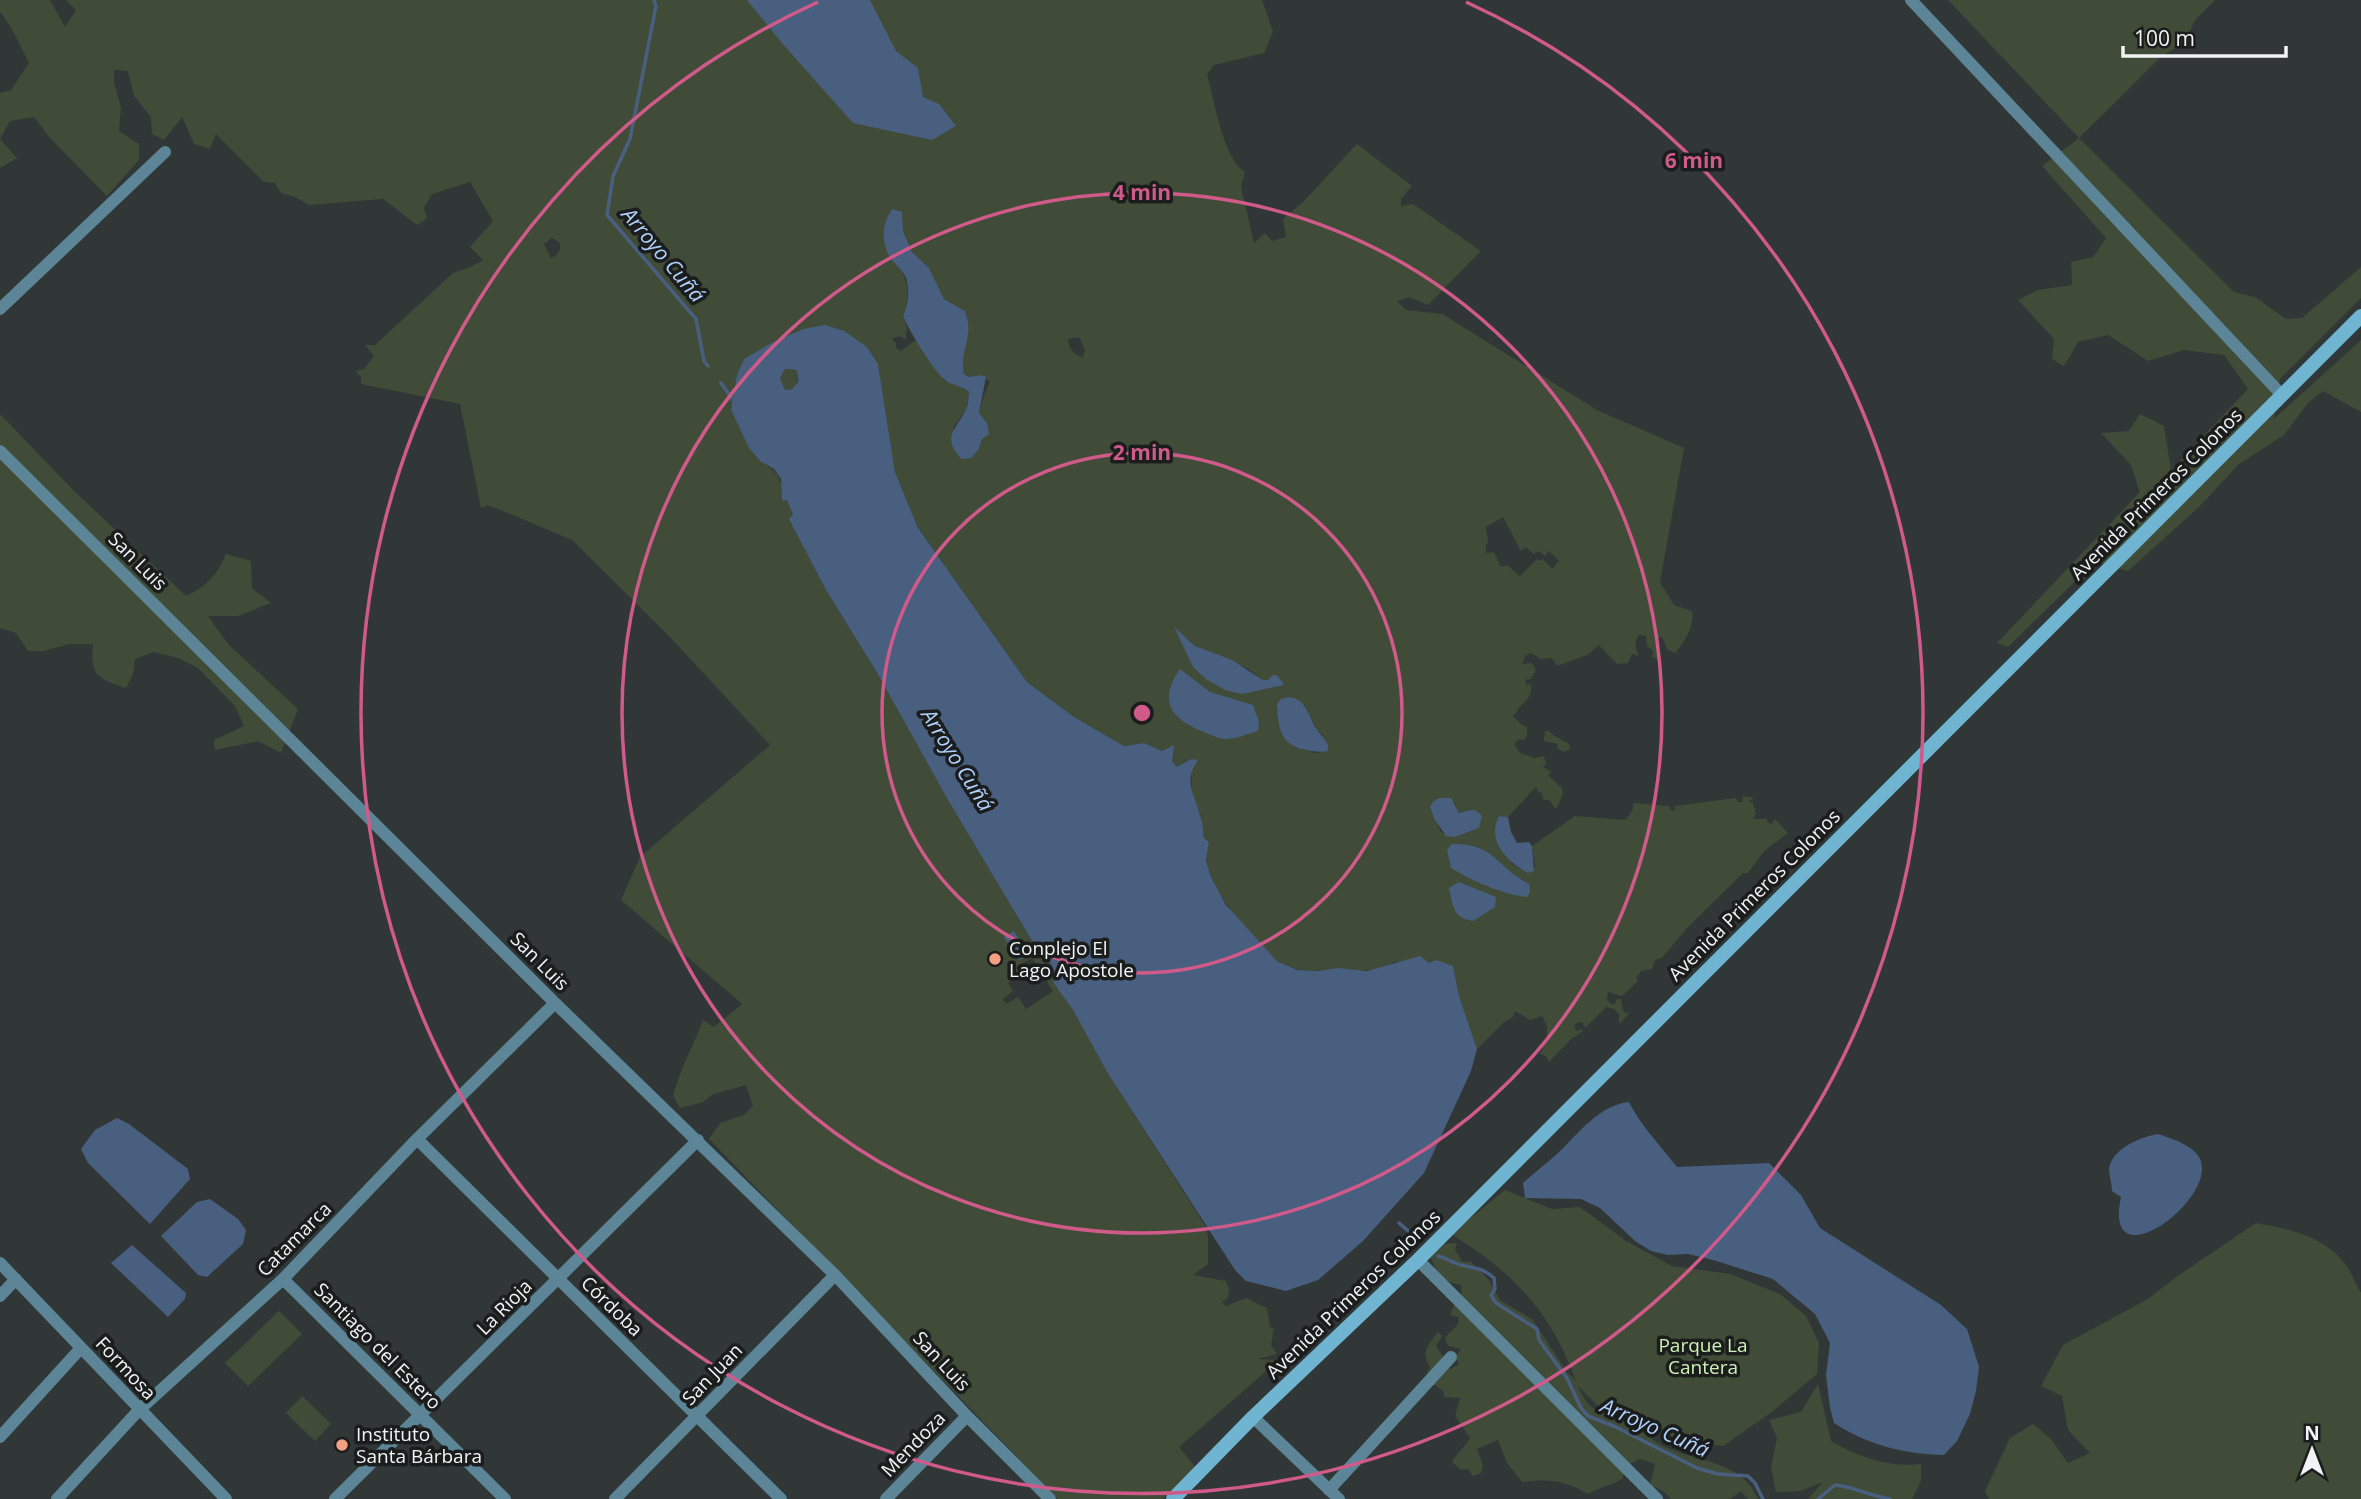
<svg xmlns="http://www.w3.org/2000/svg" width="2361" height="1499" font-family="'Open Sans',sans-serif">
<rect width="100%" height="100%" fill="#313636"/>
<!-- green -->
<path fill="#404c38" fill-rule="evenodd" d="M0,0H50L65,27L76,10L66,0H1262L1273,32L1264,53L1214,65L1207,74C1214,99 1223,159 1245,172L1241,187L1254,243L1265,233L1272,241L1286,237L1283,219L1303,202L1357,144L1412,186L1401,199V206L1413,204L1481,251L1428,305L1409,297L1397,301L1406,310L1442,314L1597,410L1684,448L1660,582L1674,605L1692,611C1695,625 1684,643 1675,653L1667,649L1662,637L1659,638L1656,651L1661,655L1660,660L1652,657L1653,651L1647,646L1646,636L1639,635C1634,642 1635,648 1639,656L1632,654L1628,663L1617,664L1599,645L1587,655L1557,666L1552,658L1541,659L1531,653L1525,656L1522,664L1532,663L1536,670L1531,679L1525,680L1527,685L1531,684C1533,700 1521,701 1516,713L1512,715L1522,725L1527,727V736L1524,740L1519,739L1514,744L1520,753L1535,758L1544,756L1546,764L1543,767L1552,772L1548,775L1562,788L1563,794L1556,809L1549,800H1543L1542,793L1538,792L1536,787L1508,817L1499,816L1512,864L1528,873L1535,867L1532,846L1575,816L1626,820L1633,809V803L1669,806L1670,809L1675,811V806L1735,798L1738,802H1742L1743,796L1754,798L1749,801L1753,803L1756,814L1753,819H1767V822L1772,824L1775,819L1788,833L1764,851L1748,873H1743L1686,929L1662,958L1655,960L1652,969L1641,971L1636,978L1638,981L1622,996L1608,992L1607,1001L1614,1005L1617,999H1621L1623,1011L1629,1014L1619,1024V1014L1614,1009L1606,1007L1585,1028L1582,1022L1576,1023L1574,1027L1577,1031L1581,1029L1583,1031L1569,1041L1549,1062L1547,1057L1539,1053L1543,1049L1542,1045L1547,1044V1026L1542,1016L1530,1020L1515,1011L1513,1017L1504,1022L1477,1049L1459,996L1453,966L1394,962C1377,973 1361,970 1342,969C1326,968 1310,974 1294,968C1289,967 1283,965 1279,963C1257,950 1211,889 1207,864C1206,857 1208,849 1209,842L1204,838L1201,816L1192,796L1191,759L1177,767L1162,751L1144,743L1124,746L1074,717L1027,682L918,528L895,472L878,365L867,347L803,329L771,343L744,359L731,410C739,423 743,439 752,451C769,474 783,464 782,501L787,499L793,515L790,519L826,590L876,671L948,800L1044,961L1050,962L1057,979L1054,982L1073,1010L1107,1072L1206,1227L1208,1237V1264L1193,1275L1226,1281L1229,1289L1228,1298L1222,1302L1226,1306L1246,1298L1267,1308L1270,1327L1274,1329L1271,1345L1277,1354L1257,1359L1279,1360L1179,1447L1195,1467L1163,1499H1058L709,1139L720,1123L744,1115L753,1106L746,1085L713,1094L703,1102L680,1108L673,1096C680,1069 693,1047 703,1020L714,1027L742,1004L621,900L640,857L770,745L670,637L572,540L496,508L487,505L481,508L460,404L361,384V377L356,371L364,369L374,356L365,345H375L453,273L470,267L483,260L470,247L493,221L470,182L432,194L424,208L427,218L417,225L383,199L309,205L295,197L281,193L275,183L264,182L216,134L210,149L194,144L182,117L164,140L152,134L151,117L134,96L128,71L114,70V83L121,107L119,131L139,144V160L107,196L50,138L34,117L10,121L0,139L17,158L0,168V93L11,90L29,63L11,27L0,12ZM892,209L901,212L903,231L912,252L929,268L944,299L965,311C974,337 959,349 964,374L969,377L981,375L990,382L984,395L979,413L987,423L979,449L953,428L967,408L969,392L964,387L944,380L917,339L901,351L896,348V343L892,339L899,336L906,339L907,327L903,316C909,301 910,283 900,269C897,265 892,261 889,256C882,241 882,222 892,209ZM552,238L560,243C561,251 558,255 551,258L544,244ZM1079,337L1085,350L1083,357C1074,356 1069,348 1068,339ZM1503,517L1521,551L1526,547L1533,554L1539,551L1545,556L1549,551L1559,561L1552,569L1543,559L1540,561L1537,559L1520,576L1507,565L1501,567L1494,552L1486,553V545L1488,543L1486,527ZM1188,639L1195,646L1247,668L1263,680H1268L1278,676L1284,685L1261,690L1193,667L1186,649ZM1304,704L1317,730L1323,735L1322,752L1315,753L1292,746ZM1455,803L1458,813L1470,809L1479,828L1455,837L1441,832L1430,807ZM1032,958L1053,991L1026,1009L1018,997L1006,1004L1003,999L1013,991L1008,983L1012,980L1010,977L1018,972L1016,967Z
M1948,0H2215L2195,20L2185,43L2162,56L2079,138L2234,292L2255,297L2286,319L2302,318L2361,267V298L2280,379L2274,419L2361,340V412L2323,391L2308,403L2284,435L2239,464L2199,507L2128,571L2095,562L2008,647L1997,643L2140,492L2131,465L2101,433L2129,431L2140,414L2164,426L2171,470L2248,389L2224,355L2184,350L2148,361L2108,335L2078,342L2064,366L2052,359L2054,339L2018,300L2038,290L2072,285L2071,262L2093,257L2106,238L2042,166L2079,138Z
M785,369L797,370V383L792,389L785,390L780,378Z
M0,414L73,490L186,596C207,586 217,575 226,554L251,561L252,588L271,603L238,616H208L228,644L298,709L281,753L258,741L215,750L214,740L244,726L235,706L198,668L178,658L154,652L135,659L133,674L126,688C97,678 90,676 93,644H69L43,651H28L16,633L0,628Z
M1545,731H1549L1553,735L1569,744L1570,749L1564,752L1557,748L1558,744L1544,741Z
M1505,1190L1552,1209L1580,1207L1626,1241L1672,1266L1730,1274L1780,1294L1806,1316L1819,1343L1817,1374L1773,1411L1723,1446L1679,1440L1635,1416L1598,1406L1578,1386C1591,1416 1597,1407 1623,1419C1636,1425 1646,1436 1658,1443C1691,1463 1741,1458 1758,1499H1748L1741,1491L1730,1499H1671L1663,1491L1650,1485L1655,1464L1640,1459L1628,1465L1622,1479C1611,1486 1599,1487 1588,1494C1563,1480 1550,1479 1522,1482L1507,1463L1498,1440L1477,1449L1483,1465L1481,1473L1473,1476L1468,1469L1461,1470L1452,1462C1457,1452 1465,1448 1470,1438L1455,1416L1460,1398L1444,1397V1392L1435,1385L1422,1386L1430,1367C1421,1352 1428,1344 1438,1332L1442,1336L1436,1346L1446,1361L1443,1368L1451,1369L1459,1364L1455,1357L1461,1349L1448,1346L1445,1338L1458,1324L1459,1317L1450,1315L1454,1305L1462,1306L1461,1285C1438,1281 1437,1270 1427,1251L1441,1244L1457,1243L1455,1250L1462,1261L1471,1262L1489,1280L1500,1300L1533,1320L1566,1371L1576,1381C1550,1311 1514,1273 1451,1234Z
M2256,1223C2290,1229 2328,1237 2348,1268C2353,1276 2356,1285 2361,1293V1499H1989L1985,1491L2010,1438L2033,1424L2051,1439L2068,1463L2090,1453L2068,1430L2062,1396L2041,1386L2063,1345L2148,1299L2176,1277Z
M279,1311L302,1334L248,1386L225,1363Z
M1818,1384L1831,1441C1859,1457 1888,1468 1921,1464V1481L1912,1499H1808L1823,1482L1801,1491L1776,1492L1771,1467L1777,1438L1769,1420L1801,1412Z
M302,1396L331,1424L315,1441L286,1413Z"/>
<!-- water -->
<path fill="#485f7f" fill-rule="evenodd" d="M747,0H870L896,51L918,68L923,97L939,104L956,126L932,140L853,123L782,43Z
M892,209L902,212L903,231L912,252L929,268L944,299L965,311C975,338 959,348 964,374L969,377L981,375L986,377L979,413L987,423L989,434L982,439L979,449L971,458L962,459C940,437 957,429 966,409C969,404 968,398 969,392C962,385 951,386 944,379C933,370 908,329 903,316C908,305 910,291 906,278C902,269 894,264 889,256C881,241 882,223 892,209Z
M825,325L844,331L867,347L878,364L895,472L918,528L1027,682L1074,717L1124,746L1144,743L1162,751L1174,745L1172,761L1177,767L1191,759L1198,760C1183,781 1194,793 1200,815C1203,822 1203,831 1204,838L1209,842L1206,861L1211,877L1226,905L1278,962L1298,970L1318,971L1338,968L1367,971L1420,956L1429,963L1436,960L1453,966L1459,996L1477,1049L1471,1071L1424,1173L1363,1241L1318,1280L1286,1291L1246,1281L1235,1270L1107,1072L1073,1010L1053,982L1057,978L1050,962L1044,961L948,800L876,671L826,590L789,519L793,515L787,500L782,501L781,479L774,469L760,461L749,448L731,410L737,375L744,359L771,343L803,329ZM785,369L797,370L798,382L792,389L785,390L780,378Z
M1174,627L1195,646L1232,660L1263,680H1268L1273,675L1278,676L1284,685L1242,694L1225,690L1206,679L1193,667Z
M1180,669L1210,692L1253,705L1259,722L1258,731C1248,734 1235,739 1225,739C1218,739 1210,734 1204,732C1170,719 1158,700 1180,669Z
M1289,697C1308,699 1308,718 1318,731C1322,736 1325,739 1328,745V751C1318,753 1311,751 1301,749C1279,743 1278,723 1277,704L1281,699Z
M1439,798H1451L1459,813C1469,810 1474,807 1482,816L1479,828L1455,837L1446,836L1435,820L1430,807L1433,802Z
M1499,816L1508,817L1511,832L1517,843L1529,842L1532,846L1534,871L1528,873C1507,862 1486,840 1499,816Z
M1452,844C1495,843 1496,867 1529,884L1530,892L1527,897C1504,895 1470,880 1451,868L1447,850Z
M1459,882L1496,897L1495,907L1473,921C1453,918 1453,906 1449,888Z
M1014,931L1029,954L1019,960L1004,937Z
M1629,1102C1641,1126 1660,1145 1677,1167L1769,1163L1801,1195L1820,1228L1941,1305L1967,1329L1979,1367L1976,1391L1970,1414L1957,1441L1944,1455C1904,1454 1868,1445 1834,1423L1830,1408L1826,1375L1830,1343L1815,1314L1773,1279L1713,1260L1688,1254L1668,1255L1651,1251L1635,1241L1600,1208L1581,1199L1525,1198L1523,1183C1534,1173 1546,1164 1557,1154C1578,1134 1599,1105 1629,1102Z
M117,1118L129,1124L188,1169L190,1179L150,1224L88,1163L81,1149L95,1130Z
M2158,1134C2170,1138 2187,1143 2196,1153C2231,1190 2101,1289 2121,1197L2112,1191C2112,1184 2109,1175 2109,1169C2112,1148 2141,1137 2158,1134Z
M210,1199L238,1219L246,1230L243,1244L207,1277L198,1275L161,1236L197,1202Z
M132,1245L186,1293L185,1299L168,1317L111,1263Z"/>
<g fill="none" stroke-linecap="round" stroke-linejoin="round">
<!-- stream -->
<path stroke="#485f7f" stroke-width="3.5" d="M654,0L656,6L630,139L613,176L607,215L696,319L704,361L708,366
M721,383L734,401
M1399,1223L1414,1236
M1438,1256C1446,1258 1453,1263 1461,1265C1476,1269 1481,1267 1494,1278L1495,1289L1491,1295L1496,1303L1537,1329L1539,1340L1567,1378L1581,1408L1588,1416L1616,1427L1697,1468L1718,1474L1748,1476L1755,1483L1763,1499
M1818,1499L1835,1485C1854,1487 1871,1496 1890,1499"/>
<!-- street -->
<path stroke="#5c8698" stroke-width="12" d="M1911,0L2282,395
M0,309L165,152
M0,451L555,1003L835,1275L967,1416L1050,1499
M417,1139L781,1499
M1418,1260L1657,1499
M0,1263L226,1499
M283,1279L505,1499
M0,1296L16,1279
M1253,1417L1339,1499
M0,1437L81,1348
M1329,1490L1451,1357
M57,1499L139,1410L283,1279L417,1139L555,1003
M335,1499L698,1140
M615,1499L835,1275
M886,1499L967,1416"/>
<!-- secondary -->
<path stroke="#6fb4d0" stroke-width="14" d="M1173,1499L1253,1417L1418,1260L2361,316"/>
</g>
<!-- distance rings -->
<g fill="none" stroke="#d05a89" stroke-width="3.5">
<circle cx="1142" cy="713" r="260"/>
<circle cx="1142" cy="713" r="520"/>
<path d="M1466 2A781 781 0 1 1 818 2"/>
</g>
<!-- markers -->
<g fill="#f39f82" stroke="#1b1d1d" stroke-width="2.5">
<circle cx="995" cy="959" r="7"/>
<circle cx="342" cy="1445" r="7"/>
</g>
<g text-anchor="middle" stroke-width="7" stroke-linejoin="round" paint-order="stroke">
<!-- street labels -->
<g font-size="19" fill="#f1f4f4" stroke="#1b1d1d">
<text transform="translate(2156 494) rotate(-45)" y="7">Avenida Primeros Colonos</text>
<text transform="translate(138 561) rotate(45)" y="7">San Luis</text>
<text transform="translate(1754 895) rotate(-45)" y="7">Avenida Primeros Colonos</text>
<text transform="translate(540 961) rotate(45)" y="7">San Luis</text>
<text transform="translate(294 1239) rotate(-45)" y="7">Catamarca</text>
<text transform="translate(1353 1294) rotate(-44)" y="7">Avenida Primeros Colonos</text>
<text transform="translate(612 1306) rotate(44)" y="7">Córdoba</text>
<text transform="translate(504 1307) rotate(-45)" y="7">La Rioja</text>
<text transform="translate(378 1346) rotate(45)" y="7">Santiago del Estero</text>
<text transform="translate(942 1361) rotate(47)" y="7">San Luis</text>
<text transform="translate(126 1368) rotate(47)" y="7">Formosa</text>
<text transform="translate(712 1374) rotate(-46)" y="7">San Juan</text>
<text transform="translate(913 1444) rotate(-46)" y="7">Mendoza</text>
</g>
<!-- poi labels -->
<g font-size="19" fill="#f1f4f4" stroke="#1b1d1d" text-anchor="start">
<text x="1009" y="955">Conplejo El<tspan x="1009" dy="22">Lago Apostole</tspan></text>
<text x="356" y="1441">Instituto<tspan x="356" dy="22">Santa Bárbara</tspan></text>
</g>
<!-- park labels -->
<g font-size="19" fill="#cef2b5" stroke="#1b1d1d">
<text x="1703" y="1352">Parque La<tspan x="1703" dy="22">Cantera</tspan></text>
</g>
<!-- water labels -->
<g font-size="21" font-style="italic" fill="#b1d1fd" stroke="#1b1d1d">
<text transform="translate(663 255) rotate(50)" y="7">Arroyo Cuñá</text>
<text transform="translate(957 760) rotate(58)" y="7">Arroyo Cuñá</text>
<text transform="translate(1655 1428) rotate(24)" y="7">Arroyo Cuñá</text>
</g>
</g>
<circle cx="1142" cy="713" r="10" fill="#d05a89" stroke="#1b1d1d" stroke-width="3.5"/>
<g font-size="21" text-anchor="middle" font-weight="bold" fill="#d05a89" stroke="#1b1d1d" stroke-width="7" stroke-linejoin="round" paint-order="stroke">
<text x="1694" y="168">6 min</text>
<text x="1142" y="200">4 min</text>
<text x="1142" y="460">2 min</text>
</g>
<!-- north arrow -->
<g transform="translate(2312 1450)" stroke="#1b1d1d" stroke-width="5" paint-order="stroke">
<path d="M0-5L12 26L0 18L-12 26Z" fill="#f1f4f4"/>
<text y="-10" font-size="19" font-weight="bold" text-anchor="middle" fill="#f1f4f4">N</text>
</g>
<!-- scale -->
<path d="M2123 46v10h163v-10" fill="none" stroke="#f1f4f4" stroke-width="3.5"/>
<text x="2134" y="46" font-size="21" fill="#f1f4f4" stroke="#1b1d1d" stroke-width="5" paint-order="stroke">100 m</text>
</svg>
